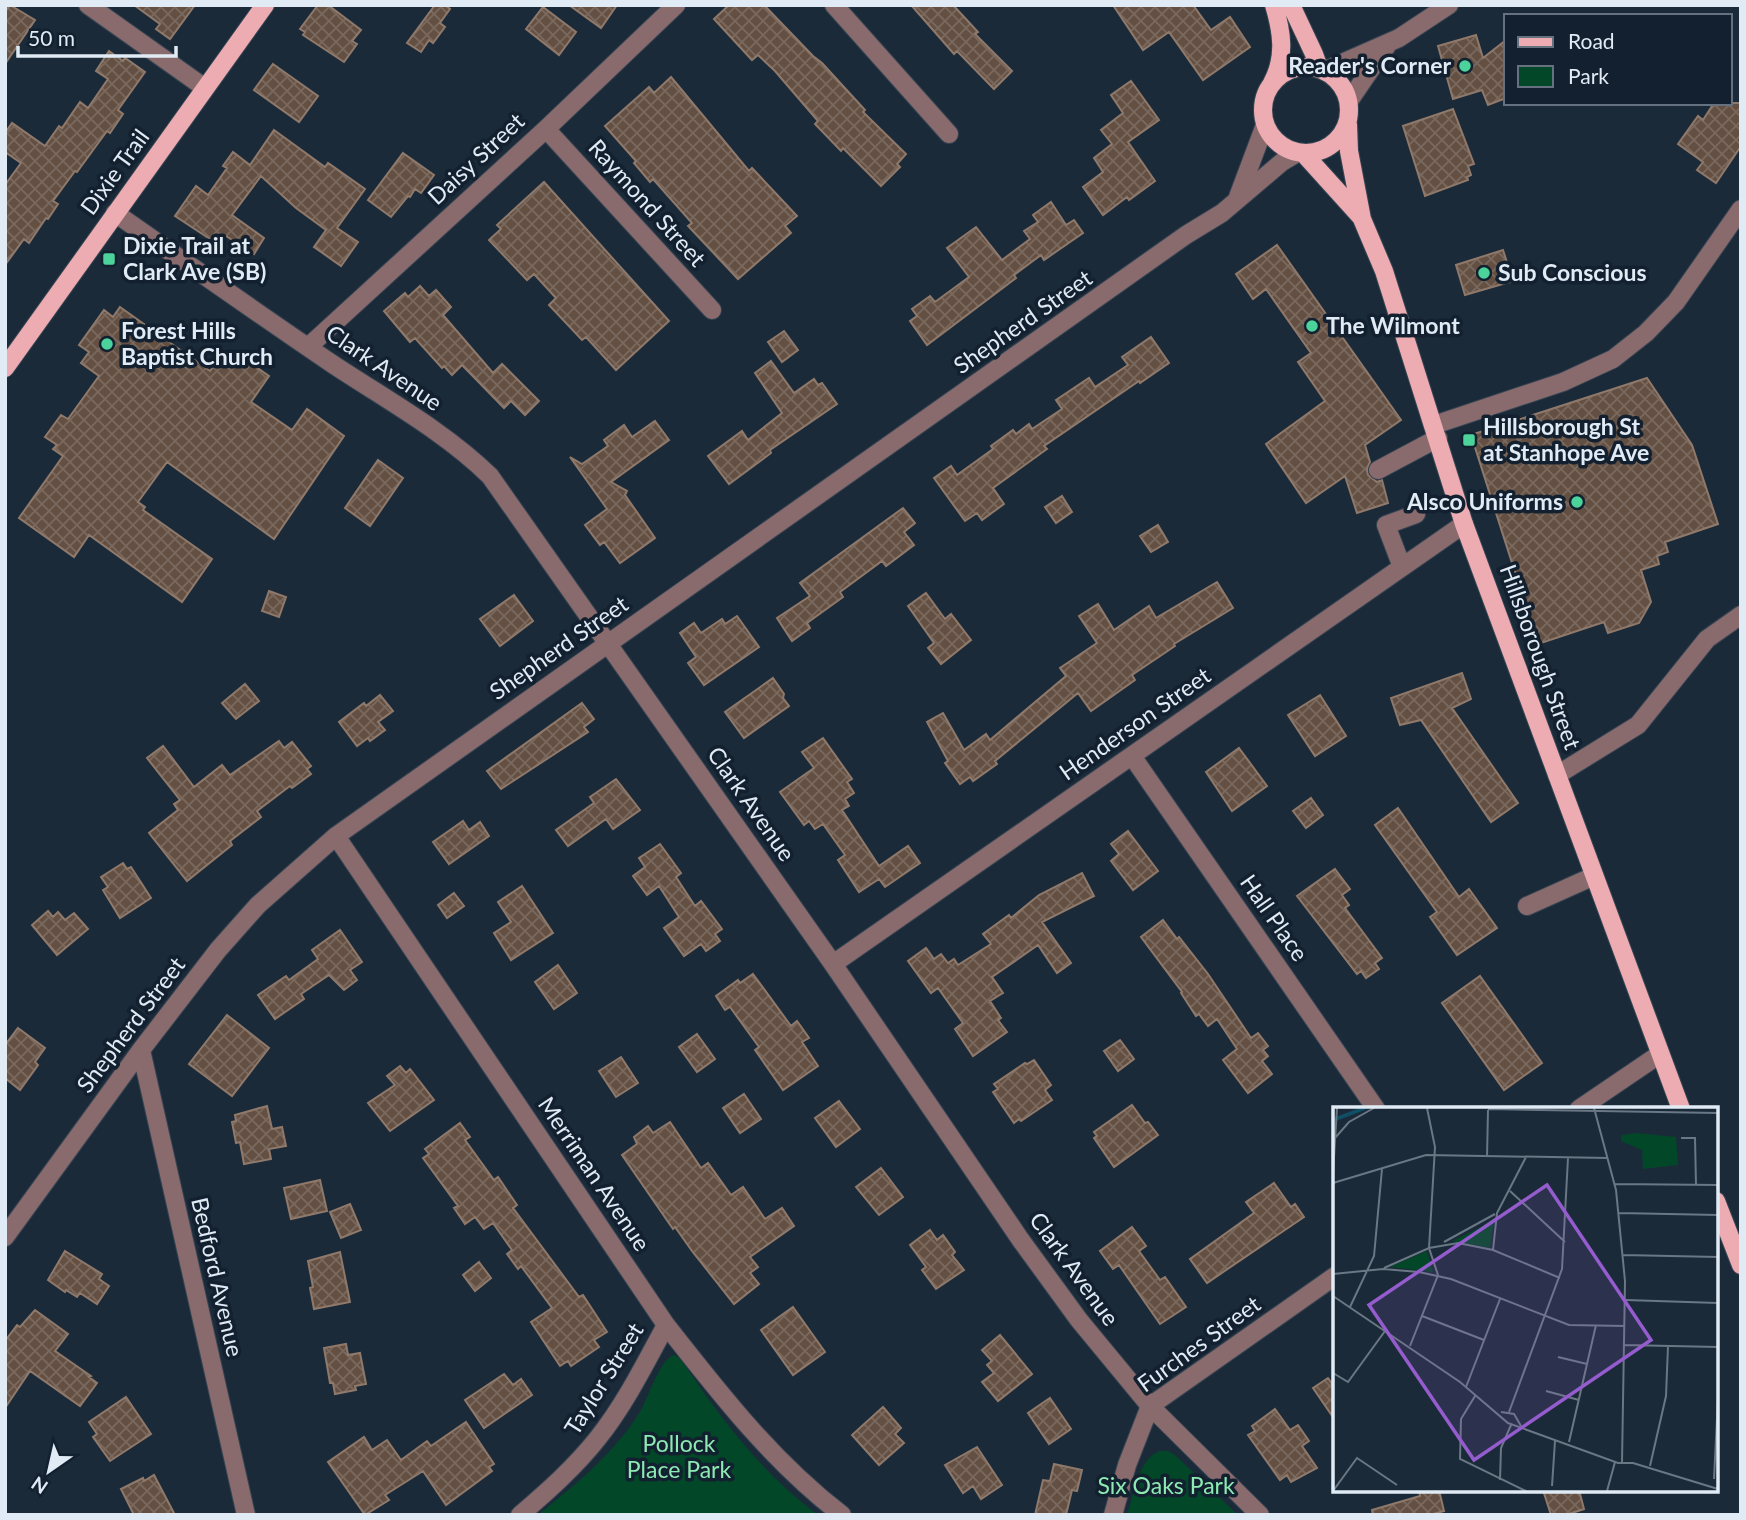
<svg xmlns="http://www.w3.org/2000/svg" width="1746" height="1520" font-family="Lato,sans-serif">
<defs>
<pattern id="building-cross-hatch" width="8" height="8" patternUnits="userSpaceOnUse" patternTransform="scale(1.75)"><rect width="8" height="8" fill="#645042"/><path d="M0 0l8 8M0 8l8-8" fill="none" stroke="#7a695e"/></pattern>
</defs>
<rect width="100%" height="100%" fill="#1b2a39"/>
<!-- park -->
<path fill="#034729" d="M674,1355L680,1358C719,1416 761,1473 818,1515H538C577,1483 615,1453 641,1410C649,1396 660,1359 674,1355Z
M1160,1451H1168L1175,1455L1238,1515H1127C1134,1494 1138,1458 1160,1451Z"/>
<!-- building -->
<path fill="url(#building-cross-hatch)" stroke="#8f796b" stroke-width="2" d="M10,5L35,20L5,64V12Z
M134,5H195L170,39L156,29L160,24Z
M318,5H328L361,30L352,41L357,44L344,62L303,35L305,32L300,29Z
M435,5H445L450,9L440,23L445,27L433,43L429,40L421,52L407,43Z
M569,5H617L601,28Z
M729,5H764L813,56L822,63L865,110L863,112L906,154L897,164L900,167L881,186L843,148L841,151L815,124L818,121L775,71L758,55L752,60L714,19Z
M911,5H953L978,32L975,34L1012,71L994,89L957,51L954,54Z
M1113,5H1193L1211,30L1230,17L1250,47L1203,80L1169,32L1143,50Z
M543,7L576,32L559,55L526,29Z
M1476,35L1483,58L1506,40V98L1488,105L1482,90L1453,99L1438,46Z
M109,51L123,61L125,58L145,72L118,110L123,114L110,133L107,131L77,172L75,171L53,201L58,204L48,219L46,218L29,243L24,239L5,265V185L21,163L5,152V133L12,123L45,146L59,126L62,128L80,102L88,108L108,79L96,71Z
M273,64L318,96L299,122L254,90Z
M671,77L749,171L752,168L797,216L785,226L791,233L738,279L688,226L692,223L653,179L650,182L634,163L636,161L605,126L649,87L654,93Z
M1131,81L1159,120L1128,142L1155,181L1129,200L1127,197L1103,215L1083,187L1103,172L1094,158L1112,144L1101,130L1123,113L1111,95Z
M1714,103H1741V146L1716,183L1697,170L1703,162L1678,144L1698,116L1703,120Z
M1453,109L1474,164L1468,166L1471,175L1467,177L1468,180L1425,196L1403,126Z
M274,130L325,167L328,163L365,189L337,228L358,242L341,266L314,247L326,230L296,208L261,176L232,215L264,238L254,254L226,236L219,245L175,216L196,186L208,195L227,168L223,166L233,152L250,165Z
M403,153L434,175L421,193L415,189L410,197L408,196L391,217L368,200Z
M544,182L669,321L616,370L586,337L582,340L549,305L556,298L534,274L527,280L489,240L501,229L497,225Z
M1051,202L1066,225L1074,220L1083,233L1044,260L1041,255L1014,275L1016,278L927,345L910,321L917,316L912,309L930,296L935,302L969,277L947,248L976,227L1002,260L1030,239L1024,231L1038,222L1033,215Z
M1277,245L1401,420L1365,445L1370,462L1367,469L1368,475L1377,482L1382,480L1388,503L1357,513L1345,476L1306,503L1266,444L1325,401L1298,362L1311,353L1266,289L1253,299L1236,274Z
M1503,250L1513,281L1465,295L1456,265Z
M420,286L429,296L436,290L451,307L443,315L493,373L502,364L539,401L525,415L511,401L504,408L462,365L452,375L444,366L442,368L415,338L410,342L384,311L405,293L408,297Z
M120,307L210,371L223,354L234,362L239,355L269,376L251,402L292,430L307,409L344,436L274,539L167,462L138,502L145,507L143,510L212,559L182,602L89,535L74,557L19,518L63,456L53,449L57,445L45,437L61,415L68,419L99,376L81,363L89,352L79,345L104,310L113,317Z
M784,331L798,350L782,362L768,342Z
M1151,337L1169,363L1140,383L1139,381L1044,446L1047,449L993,488L1004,504L982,520L977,513L965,521L934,478L951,466L957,475L993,449L991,446L1013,430L1016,434L1029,424L1032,429L1062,409L1056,400L1089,378L1095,387L1128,365L1122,357Z
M771,361L794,393L814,379L818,385L822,383L837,404L770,450L771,453L729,484L708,456L742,431L748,440L782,413L755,373Z
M1647,378L1692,445L1718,524L1665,542L1668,552L1657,556L1659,564L1641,570L1651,602L1639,623L1608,633L1604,622L1538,644L1471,435Z
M655,421L669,440L611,482L627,491L625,495L655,538L620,563L604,542L600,545L585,525L607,509L570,457L582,464L608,446L604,440L624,425L632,437Z
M378,460L403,478L370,526L345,508Z
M1062,496L1072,512L1056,523L1045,507Z
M903,508L915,523L904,532L914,545L886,566L882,561L840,592L843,597L807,623L810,628L792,641L777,618L810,596L800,583Z
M1158,525L1168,542L1151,552L1140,536Z
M1217,582L1233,608L1174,644L1175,646L1132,675L1135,680L1091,711L1078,693L995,761L997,764L973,781L970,777L960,784L945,763L948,761L927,722L943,713L964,750L986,734L990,740L1066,676L1060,668L1097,643L1079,616L1098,604L1114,630L1149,606L1156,618Z
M269,591L286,597L279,617L262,611Z
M926,593L945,619L951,614L971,640L941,664L928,648L934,643L908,606Z
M514,595L533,621L500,646L480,619Z
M737,616L759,647L704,685L688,663L696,657L680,633L694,623L701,633L722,619L725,624Z
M1462,673L1471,699L1452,708L1518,803L1491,822L1421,720L1400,725L1391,698Z
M773,678L784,694L783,698L789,706L744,738L725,712Z
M245,684L259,701L236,719L222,703Z
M380,695L393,711L378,722L385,730L370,741L368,738L357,746L339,722L364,703L366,706Z
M1320,695L1346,736L1315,756L1288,715Z
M582,703L594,719L584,727L588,732L501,789L487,771Z
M823,738L852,779L847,782L854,793L845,799L849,806L842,810L879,866L908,846L920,863L885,887L879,879L859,892L838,860L845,855L823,824L815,829L809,821L804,825L780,792L814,768L802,752Z
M279,741L284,748L292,742L311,766L307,769L311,774L292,788L290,786L257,811L261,817L230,841L232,845L187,881L149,833L178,810L174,804L180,800L147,758L163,746L194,787L222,765L230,775Z
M1239,748L1267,786L1232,811L1206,772Z
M616,779L640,810L613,829L606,819L568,846L556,830L594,803L590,797Z
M1311,798L1323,815L1306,828L1293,811Z
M1398,808L1459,897L1469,889L1497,928L1457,955L1430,917L1437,912L1375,825Z
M463,821L469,830L480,822L489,836L449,864L433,842Z
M1128,831L1158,871L1133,890L1111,861L1119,854L1111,844Z
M660,844L681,873L676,877L695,906L701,901L722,929L715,934L720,941L706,951L701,944L684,956L664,928L679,917L659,886L647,895L633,876L645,867L639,858Z
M123,863L127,869L131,867L151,898L120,918L103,890L108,887L101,877Z
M1335,869L1350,889L1342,895L1349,905L1345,908L1382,958L1375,963L1379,969L1366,978L1361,971L1357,974L1297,896Z
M1082,873L1094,896L1042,922L1071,963L1057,973L1038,945L992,977L1003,993L990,1001L1001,1018L998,1020L1007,1032L973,1056L955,1029L963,1023L938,988L931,993L908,961L926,948L934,959L941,954L948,963L954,959L958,965L991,944L983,934L1009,915L1011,918L1039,895Z
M522,886L553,933L511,960L494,933L511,922L498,902Z
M454,893L464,906L447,918L438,905Z
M48,911L53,917L58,912L65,920L74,913L88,929L57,955L32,925Z
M1163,920L1177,939L1179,937L1208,974L1251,1038L1258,1033L1268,1046L1263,1050L1268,1056L1262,1061L1272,1074L1248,1093L1223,1060L1237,1049L1217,1019L1208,1026L1199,1014L1196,1016L1181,993L1182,992L1141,937Z
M340,930L362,962L350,970L357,980L344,990L329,975L301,994L304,999L275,1019L258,995L286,976L289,980L318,959L312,950Z
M558,965L577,993L554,1009L535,982Z
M753,974L791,1026L797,1021L809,1038L802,1042L818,1066L783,1090L755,1050L759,1047L730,1007L725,1010L716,996L738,980L740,983Z
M1480,976L1542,1063L1504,1090L1442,1003Z
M227,1015L269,1048L232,1096L189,1064Z
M18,1028L45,1048L35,1062L38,1065L20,1090L5,1078V1045Z
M697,1034L715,1059L697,1072L679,1047Z
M1120,1040L1134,1059L1118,1071L1104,1051Z
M621,1057L638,1083L616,1097L599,1071Z
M1034,1060L1051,1085L1045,1090L1052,1100L1021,1121L1019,1119L1014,1123L993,1092L998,1089L994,1084L1025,1063L1027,1064Z
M400,1066L406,1073L410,1069L434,1100L390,1131L368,1103L395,1085L387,1076Z
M744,1094L761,1119L740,1133L723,1108Z
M839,1101L860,1129L836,1147L815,1118Z
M1132,1105L1145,1123L1148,1122L1158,1135L1114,1167L1094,1138L1097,1136L1094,1132Z
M267,1106L272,1129L282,1127L286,1146L269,1149L271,1159L244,1164L240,1142L236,1143L232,1122L236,1121L235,1115Z
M670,1122L701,1168L708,1163L731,1195L743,1187L765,1219L782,1208L794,1226L750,1257L758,1267L750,1273L759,1284L734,1304L692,1251L675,1227L673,1229L622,1155L637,1144L634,1137L648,1126L653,1133Z
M460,1123L470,1137L465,1140L494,1180L498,1177L517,1205L513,1208L579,1297L583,1295L607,1332L594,1340L599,1347L571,1366L568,1361L560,1366L531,1322L552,1308L521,1266L518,1269L507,1254L512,1250L493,1223L484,1229L475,1217L465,1224L454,1208L458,1206L423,1158L429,1154L425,1149Z
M881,1168L903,1197L879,1215L856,1187Z
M320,1180L327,1211L291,1219L284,1188Z
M1274,1183L1291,1207L1295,1204L1304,1217L1207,1283L1190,1259L1254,1213L1246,1202Z
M350,1204L361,1230L341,1238L330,1212Z
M1132,1227L1146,1246L1139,1251L1160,1280L1165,1277L1186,1307L1160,1324L1119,1265L1113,1269L1100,1251Z
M930,1230L937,1240L943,1235L955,1252L952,1255L964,1270L936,1289L922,1270L926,1267L910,1245Z
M65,1251L102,1274L99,1279L109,1286L97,1304L80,1293L77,1297L66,1290L65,1292L48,1280Z
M340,1252L350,1302L314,1309L310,1288L313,1287L308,1261Z
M479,1262L491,1278L475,1291L463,1275Z
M793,1307L825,1352L793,1375L761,1330Z
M35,1310L68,1334L55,1351L91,1376L89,1377L97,1383L80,1406L30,1371L5,1408V1341L17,1325L20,1327Z
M1000,1335L1032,1374L998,1401L982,1382L994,1373L987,1365L992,1361L982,1350Z
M346,1344L348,1355L360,1353L366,1384L355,1386L356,1390L335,1394L333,1383H330L324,1348Z
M504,1374L513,1385L521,1379L532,1395L484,1428L465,1400Z
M1328,1378L1335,1388V1420L1313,1388Z
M126,1397L151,1434L110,1461L93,1437L97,1434L89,1422Z
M1050,1398L1071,1429L1049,1444L1028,1413Z
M883,1407L901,1428L895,1434L904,1443L879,1465L852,1435Z
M1275,1409L1290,1430L1298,1425L1309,1441L1302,1446L1317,1468L1291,1482L1287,1475L1280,1480L1248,1435L1255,1431L1252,1426Z
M466,1422L494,1464L489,1467L492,1471L446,1505L423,1471L385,1495L389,1500L365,1515L328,1462L364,1437L372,1450L387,1440L401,1460L427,1441L431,1446Z
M977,1447L1002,1485L981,1499L973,1486L963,1493L945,1465Z
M1054,1464L1082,1470L1077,1491L1072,1490L1066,1515H1035L1043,1480L1050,1481Z
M154,1475L175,1515H134L121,1489L143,1478L144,1481Z
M1419,1490H1439L1444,1511L1430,1515H1373L1372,1510L1420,1496Z
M1543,1490H1579L1584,1509L1566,1515H1551Z"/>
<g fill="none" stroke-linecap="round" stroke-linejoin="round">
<defs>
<path id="minor" d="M88,5L205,88
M834,5L949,134
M1324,71L1399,38L1449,5
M1349,101L1388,44
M546,129L712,310
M1238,197L1265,125
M115,213C188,264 260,315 334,365C387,400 445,432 490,476L833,964L1020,1239L1079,1320L1150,1406L1260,1515
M308,347L546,129L676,5
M1434,425L1563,382L1613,359L1646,333L1676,302L1741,209
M1378,470L1438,438
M1402,567L1386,525L1416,514
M1132,756L1376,1109
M1557,775L1638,725L1707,639L1741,615
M336,836L666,1325C720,1394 772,1461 842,1515
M1527,906L1594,876
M833,964L1464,524
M141,1050L246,1515
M1579,1109L1660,1054
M5,1237L141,1050L218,950L258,905L336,836L1186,235L1222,213L1282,162L1297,153
M520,1515C548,1491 575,1467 598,1438C625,1404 645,1364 666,1325
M1113,1515L1127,1465L1150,1406L1335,1276"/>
<path id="major" d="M1291,5L1314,54L1319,68
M1263 110a43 43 0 1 1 86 0a43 43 0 1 1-86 0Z
M1272,83C1286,57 1282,32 1274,5
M1348,124L1349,151L1362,219L1384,271L1464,524L1681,1109
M1304,154L1360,216
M5,368L265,5
M1716,1201L1741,1265"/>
</defs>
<!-- minor casing -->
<use href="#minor" stroke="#374553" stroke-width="20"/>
<!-- major casing -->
<use href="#major" stroke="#374553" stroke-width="20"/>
<!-- minor -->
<use href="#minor" stroke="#8a6b6d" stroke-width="18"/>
<!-- major -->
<use href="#major" stroke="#ecacb2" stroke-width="18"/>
</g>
<!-- markers -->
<g fill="#4cd39b" stroke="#12202f" stroke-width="2.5">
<circle cx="1465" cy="66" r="7"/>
<rect x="102" y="252" width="14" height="14" rx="3.5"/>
<circle cx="1484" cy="273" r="7"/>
<circle cx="1312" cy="326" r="7"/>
<circle cx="107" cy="344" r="7"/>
<rect x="1462" y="433" width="14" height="14" rx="3.5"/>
<circle cx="1577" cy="502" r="7"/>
</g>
<g text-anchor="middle" stroke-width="7" stroke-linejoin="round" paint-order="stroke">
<!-- poi labels -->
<g font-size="23" font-weight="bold" fill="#e1ebf5" stroke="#12202f" text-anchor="start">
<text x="1451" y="74" text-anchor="end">Reader's Corner</text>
<text x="123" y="254">Dixie Trail at<tspan x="123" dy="26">Clark Ave (SB)</tspan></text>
<text x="1498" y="281">Sub Conscious</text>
<text x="1326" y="334">The Wilmont</text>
<text x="121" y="339">Forest Hills<tspan x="121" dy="26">Baptist Church</tspan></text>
<text x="1483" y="435">Hillsborough St<tspan x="1483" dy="26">at Stanhope Ave</tspan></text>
<text x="1563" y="510" text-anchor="end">Alsco Uniforms</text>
</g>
<!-- street labels -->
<g font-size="23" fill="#e1ebf5" stroke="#12202f">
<text transform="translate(476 159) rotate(-43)" y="8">Daisy Street</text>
<text transform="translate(115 172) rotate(-54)" y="8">Dixie Trail</text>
<text transform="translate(647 203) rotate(48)" y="8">Raymond Street</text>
<text transform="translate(1023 322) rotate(-35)" y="8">Shepherd Street</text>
<text transform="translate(384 368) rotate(34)" y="8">Clark Avenue</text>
<text transform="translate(559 648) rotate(-35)" y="8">Shepherd Street</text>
<text transform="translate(1540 657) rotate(70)" y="8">Hillsborough Street</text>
<text transform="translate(1135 724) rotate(-35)" y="8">Henderson Street</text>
<text transform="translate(751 804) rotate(55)" y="8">Clark Avenue</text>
<text transform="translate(1274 918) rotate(55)" y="8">Hall Place</text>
<text transform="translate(131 1025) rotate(-53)" y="8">Shepherd Street</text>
<text transform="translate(594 1174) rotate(56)" y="8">Merriman Avenue</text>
<text transform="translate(1074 1269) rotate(54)" y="8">Clark Avenue</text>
<text transform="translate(217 1277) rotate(77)" y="8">Bedford Avenue</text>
<text transform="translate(1199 1344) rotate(-36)" y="8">Furches Street</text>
<text transform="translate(604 1379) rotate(-58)" y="8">Taylor Street</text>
</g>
<!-- park labels -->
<g font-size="23" fill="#8deab3" stroke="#12202f">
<text x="679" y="1452">Pollock<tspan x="679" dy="26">Place Park</tspan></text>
<text x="1166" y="1494">Six Oaks Park</text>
</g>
</g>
<!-- overview -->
<g transform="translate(1333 1107)">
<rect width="385" height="385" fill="#1b2a39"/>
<path d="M304,26L343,30L345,58L310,62L309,43L288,34V28Z" fill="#034729"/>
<path d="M161,111L157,141L119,134L148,120ZM94,144L100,165L58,160L59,159Z" fill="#034729"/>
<path fill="none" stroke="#114f66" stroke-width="3.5" d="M0,13L32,1"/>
<path fill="none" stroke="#6a7784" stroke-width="2" d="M261,1L283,83L292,174L289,356M155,2L385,6M2,31L16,15L41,1M348,31H362L363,78M154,50L155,3M0,67L4,1M0,76L93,48L275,51M282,77L385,78M177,84L232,135M286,106L385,108M111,135L162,107M160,143L164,106L193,50M290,148L385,150M51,161L96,141L125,136L160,143L227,171M0,167L50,162L86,165L118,172L236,218L292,219M0,189L127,275L175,316L285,356H300L385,382M293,193L385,196M17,200L41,149L49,62M89,209L151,233M291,238L385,240M77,239L105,168L96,141L102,40L94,1M225,250L254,257M0,266L15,275L52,224M133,280L167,192M213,284L246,293M142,289L128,312L127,352L193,384M168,305L181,307L188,319M176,305L229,162L235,51M236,335L263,218M317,359L333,289L335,239M381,372L385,291M167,373L168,341L178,318M219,379L222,334M0,384L24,351L64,378M274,384L282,355"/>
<path fill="#945ccc" fill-opacity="0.15" stroke="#945ccc" stroke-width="3.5" d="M214,78L318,233L141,353L36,198Z"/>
<rect width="385" height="385" fill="none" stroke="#e1ebf5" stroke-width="3.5"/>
</g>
<!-- border -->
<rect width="1746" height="1520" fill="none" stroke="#e1ebf5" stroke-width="14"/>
<!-- legend -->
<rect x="1504" y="14" width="228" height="91" fill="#12202f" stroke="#65717e" stroke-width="2"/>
<rect x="1518" y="37" width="35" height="10" fill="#ecacb2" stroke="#65717e" stroke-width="2"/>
<text x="1568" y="49" font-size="21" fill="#e1ebf5">Road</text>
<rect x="1518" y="66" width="35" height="21" fill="#034729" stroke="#65717e" stroke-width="2"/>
<text x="1568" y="84" font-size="21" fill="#e1ebf5">Park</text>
<!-- north arrow -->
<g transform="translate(49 1471) rotate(214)" stroke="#12202f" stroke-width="5" paint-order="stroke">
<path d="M0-5L12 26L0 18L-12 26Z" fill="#e1ebf5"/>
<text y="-10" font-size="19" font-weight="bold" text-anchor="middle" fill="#e1ebf5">N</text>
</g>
<!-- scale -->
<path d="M18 46v10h158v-10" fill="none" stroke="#e1ebf5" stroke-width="3.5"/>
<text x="28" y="46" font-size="21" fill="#e1ebf5" stroke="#12202f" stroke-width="5" paint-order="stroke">50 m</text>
</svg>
